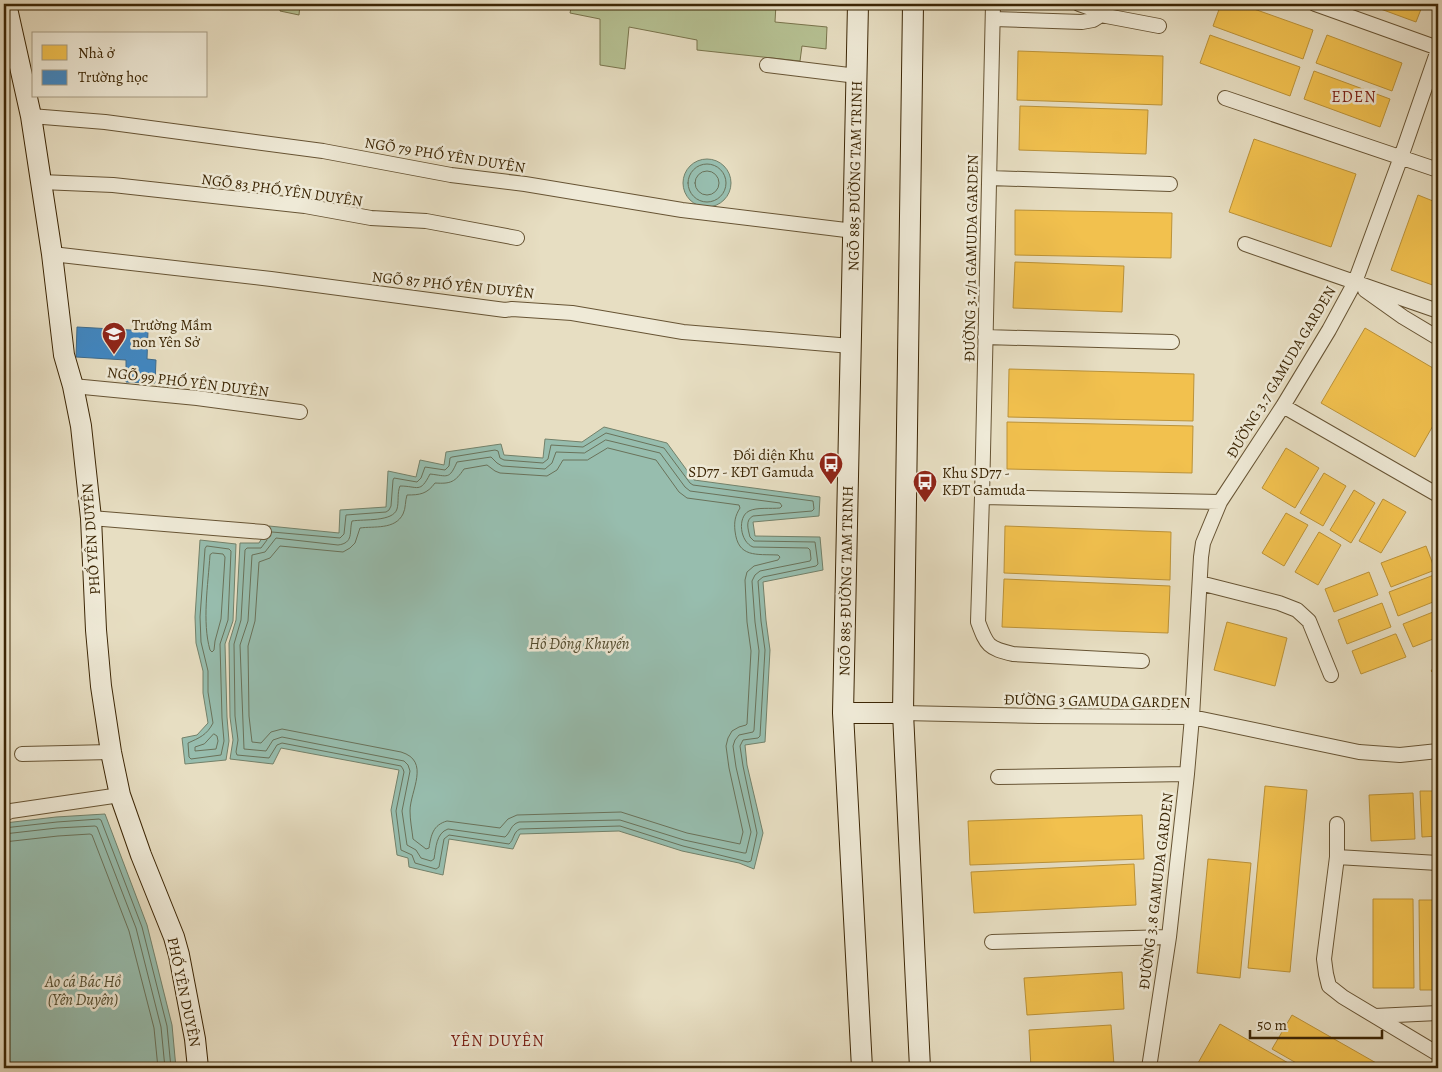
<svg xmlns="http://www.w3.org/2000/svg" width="1442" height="1072" font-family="Alegreya,serif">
<rect width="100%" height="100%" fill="#e7dec2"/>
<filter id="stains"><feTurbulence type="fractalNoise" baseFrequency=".004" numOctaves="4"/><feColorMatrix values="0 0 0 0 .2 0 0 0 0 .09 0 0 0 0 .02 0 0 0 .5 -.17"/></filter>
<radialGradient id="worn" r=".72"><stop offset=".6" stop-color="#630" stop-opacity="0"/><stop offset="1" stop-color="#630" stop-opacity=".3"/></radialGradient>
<!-- green -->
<path fill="#b6c193" stroke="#79744c" d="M280,4H300L299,15L280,11Z
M572,4H776L775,22L827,27L826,49L802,46L800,61L697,50V40L629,27L625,69L600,65V19L570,13Z"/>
<!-- water -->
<path fill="#97bdae" stroke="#73816a" d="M683 183a24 24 0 1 1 48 0a24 24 0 1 1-48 0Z
M604,427L667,443L694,480L820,497L819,516L753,522L755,536L820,537L823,570L763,582L766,620L770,650L765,742L745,745L747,765L763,833L754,869L739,863L682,851L619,831L520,834L513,849L449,839L443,875L409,867L408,858L397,855L391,810L399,770L281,748L273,764L230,759L233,740L230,717L229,643L236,620L240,543H259L269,526L339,533L340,510L386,507L388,471L416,477L420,460L444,465L446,452L501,444L504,455L543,458L545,439L582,442Z
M200,540L236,544L233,621L225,644L227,717L229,741L226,760L185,764L182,738L197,735L208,723L203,693V671L196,643L195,617Z
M105,814L147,925L172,1025L176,1068H4L5,823L56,817Z"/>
<!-- homes -->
<path fill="#f2c14e" stroke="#bb9238" d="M1221,4H1240L1313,30L1303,59L1213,26Z
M1367,4H1423L1416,22Z
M1210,35L1300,67L1290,96L1200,63Z
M1327,35L1402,63L1392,91L1316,63Z
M1018,51L1163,56L1162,105L1017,100Z
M1314,71L1390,99L1380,127L1304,99Z
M1020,106L1148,110L1146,154L1019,150Z
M1438,127V145L1432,143Z
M1254,139L1356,174L1331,247L1229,212Z
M1418,195L1438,203V287L1391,270Z
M1015,210L1172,213L1171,258L1015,255Z
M1015,262L1124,266L1122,312L1013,308Z
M1365,328L1438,371V417L1415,457L1321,403Z
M1009,369L1194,374L1193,421L1008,417Z
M1007,422L1193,426L1192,473L1007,469Z
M1286,448L1319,468L1295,508L1262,488Z
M1324,473L1346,486L1323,526L1300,513Z
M1354,490L1375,503L1351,543L1330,530Z
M1383,499L1406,512L1381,553L1359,541Z
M1286,513L1308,525L1284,566L1262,553Z
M1005,526L1171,532L1170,580L1004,573Z
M1319,532L1341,545L1318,585L1295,572Z
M1426,546L1435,570L1391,587L1381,563Z
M1369,572L1378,595L1334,612L1325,589Z
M1434,575L1438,587V600L1398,616L1389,592Z
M1004,579L1170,586L1168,633L1002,627Z
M1382,603L1391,627L1347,644L1338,620Z
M1438,610V637L1413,647L1403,624Z
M1227,622L1287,638L1275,686L1214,670Z
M1395,634H1396L1406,657L1361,674L1352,651Z
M1438,662V678L1431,671Z
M1265,786L1307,790L1290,972L1248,968Z
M1420,791H1438V836L1422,837Z
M1413,793L1415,839L1371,841L1369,795Z
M1142,815L1144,859L970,865L968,821Z
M1208,859L1251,863L1240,978L1197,973Z
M1134,864L1136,905L974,913L971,872Z
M1373,899H1413L1414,988H1373Z
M1419,900H1438V990H1420Z
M1122,972L1124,1009L1027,1015L1024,978Z
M1292,1015L1385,1068H1305L1272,1049Z
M1220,1024L1297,1068H1207L1198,1063Z
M1111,1025L1114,1065L1059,1068H1031L1029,1030Z"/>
<!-- schools -->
<path fill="#3f88c5" stroke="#3e6b8b" d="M77,327L148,331L147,359L156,360L155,383L126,382V360L76,357Z"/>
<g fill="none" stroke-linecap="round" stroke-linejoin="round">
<!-- shore -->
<path stroke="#6a725a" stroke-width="1" d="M688 183a19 19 0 1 1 38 0a19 19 0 1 1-38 0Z
M695 183a12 12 0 1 1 24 0a12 12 0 1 1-24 0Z
M606,440L660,453L685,487L690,491L780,503L782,506L780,508C771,509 757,507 749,511C737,517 740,542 753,547L808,548L810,550L811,559L810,561L760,571L755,575L752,581L755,622L759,651L754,730L753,732L739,735L735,740L733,746L736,767L751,832L746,853H744L684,840L620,820L519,822C510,825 511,832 505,837L448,829C436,833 436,848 434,859L431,861L421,858L416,850L407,845L402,811L410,771L408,765L404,761L282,737L273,740L266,751L244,749L240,645L248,621L252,555L265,552L276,538L338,545C354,543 349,532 352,521C364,519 393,522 397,509C399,502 397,493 400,486C418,486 420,494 430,474C448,476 449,480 457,462L491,457L497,463L502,466L545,469L552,463L556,452L584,453Z
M608,448L656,460L679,492L687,498L739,505L740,508C735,516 734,522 735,531C738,558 756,554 778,555L780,557L778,560L754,566L747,572L745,580L747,622L751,651L747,724L746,725L739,727L732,731L728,738L726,746L729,768L743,832L740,844L687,833L621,812L517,815L508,819L500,828L447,821C433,825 431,835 429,848L426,849L413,839C412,830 410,820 410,811C410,791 431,761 401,752L282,729L271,732L261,743L252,742L249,716L248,646L255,621L259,562L270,558L280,546L343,552L350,548L355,543L360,528C374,526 395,530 403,514C406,508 405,501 407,495C420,495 427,494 435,483C451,484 455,482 464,469L487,465L495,471L500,473L547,476L557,470L563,460H587Z
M267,540L261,548H247L245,550L241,620L234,644L235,716L238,740L236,752L237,755L269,758L277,745L282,743L401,766L403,769L404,772L396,811L401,850L412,855L415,863L436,869L439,867L444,839L449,835L509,844C514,840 513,832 520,829L620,826L683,846L748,862L751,861L757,833L743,766L740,746L743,740L758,738L760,736L765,650L761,621L758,581L763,577L816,566L818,564L815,542L754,541L750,537C748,529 745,520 753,516L812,511L814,509L813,501L693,485L690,483L664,448L606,433L583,447L551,445L548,459L543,463L504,460L500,458L498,451L495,450L452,457L450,458L449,466L445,470L425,467L421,478L417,482L394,478L393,480L391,506L389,510L386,512L346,515L344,534L340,538L272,532
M207,546L229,549L231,551L228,620L220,644L222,718L224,741L221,755L191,759L189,757L188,743C199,738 207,735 213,723L208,692V671L201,642L200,617L205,549Z
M213,553L223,554L225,557L221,619L215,641L214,650L212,652L210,650C202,622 208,585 210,555Z
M214,734L217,736L218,741L216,749L195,751V747L204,744Z
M4,828L57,822L99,819L101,820L142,927L167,1026L171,1068
M4,834L57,828L95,826L97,827L136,928L161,1027L165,1068
M4,842L58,836L90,834L92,835L129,931L154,1028L158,1068"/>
<defs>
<path id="street" d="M993,4L982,497L978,622C987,646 988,648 1013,654L1142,661
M1079,4L1090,8L1101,15L1159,26
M1315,4L1438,48
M993,19L1082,22L1093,20L1101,15
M767,65L857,76
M1225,98L1438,170
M31,116L105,122L323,151L451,175L525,184L682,210L854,231
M990,178L1170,184
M41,182L113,185L305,206L371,218L426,221L517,238
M1245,244L1438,311
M52,254L271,279L505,310L512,309L572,313L683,332L851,346
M1365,290L1403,317L1438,338
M985,337L1172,342
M73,386L197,398L300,412
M1283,406L1438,495
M982,497L1220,502
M91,518L264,532
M1200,583L1279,603L1297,610L1309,621L1331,675
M903,713L1039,716L1192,717L1359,752L1400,755L1438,751
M22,754L111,752
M998,777L1187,774
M4,814L11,811L120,795
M1337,824V857L1324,959L1326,974L1329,986L1343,997L1438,1054
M1337,857L1438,863
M992,942L1169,937
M1375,1016L1438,1013
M1149,1068L1169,937L1187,774L1192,717L1201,557L1203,543L1220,502L1283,406L1329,330L1355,282L1401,157L1438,50"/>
<path id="secondary" d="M6,4L31,116L52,254L64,355L73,386L81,426L91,518L96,630L101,686L111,752L120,795L141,855L174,937L179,955L195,1039L198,1068
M858,4L843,713L862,1068
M913,4L903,713L920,1068
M843,713H903"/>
</defs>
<!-- street casing -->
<use href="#street" stroke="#675434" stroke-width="16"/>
<!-- secondary casing -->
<use href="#secondary" stroke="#3c2605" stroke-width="22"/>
<!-- street -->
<use href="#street" stroke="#efead7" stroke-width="14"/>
<!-- secondary -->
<use href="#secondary" stroke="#efead7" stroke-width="20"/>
</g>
<!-- icons -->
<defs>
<symbol id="school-pin" viewBox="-11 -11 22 30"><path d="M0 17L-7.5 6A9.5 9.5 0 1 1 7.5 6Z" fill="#8f2418" stroke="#efead7"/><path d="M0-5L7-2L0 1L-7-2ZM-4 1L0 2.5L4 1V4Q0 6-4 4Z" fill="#fff"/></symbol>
<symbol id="bus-pin" viewBox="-11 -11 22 30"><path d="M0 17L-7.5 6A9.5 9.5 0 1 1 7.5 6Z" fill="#8f2418" stroke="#efead7"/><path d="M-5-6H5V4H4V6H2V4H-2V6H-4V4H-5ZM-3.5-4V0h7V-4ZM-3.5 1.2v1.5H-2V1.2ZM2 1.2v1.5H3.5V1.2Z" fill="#fff"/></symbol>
</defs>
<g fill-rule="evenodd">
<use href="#school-pin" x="100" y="320" width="28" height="38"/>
<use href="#bus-pin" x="817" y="450" width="28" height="38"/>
<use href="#bus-pin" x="911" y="468" width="28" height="38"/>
</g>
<g text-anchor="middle" stroke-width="5" stroke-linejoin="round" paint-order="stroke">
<!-- street labels -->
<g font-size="15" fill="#3c2605" stroke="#efead7">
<text transform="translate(445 155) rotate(9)" y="5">NGÕ 79 PHỐ YÊN DUYÊN</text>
<text transform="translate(855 176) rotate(-89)" y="5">NGÕ 885 ĐƯỜNG TAM TRINH</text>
<text transform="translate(282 190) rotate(8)" y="5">NGÕ 83 PHỐ YÊN DUYÊN</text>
<text transform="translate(971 258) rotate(-89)" y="5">ĐƯỜNG 3.7/1 GAMUDA GARDEN</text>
<text transform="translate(453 285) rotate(6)" y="5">NGÕ 87 PHỐ YÊN DUYÊN</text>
<text transform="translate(1281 372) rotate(-59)" y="5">ĐƯỜNG 3.7 GAMUDA GARDEN</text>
<text transform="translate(188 382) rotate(7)" y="5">NGÕ 99 PHỐ YÊN DUYÊN</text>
<text transform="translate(91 539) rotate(-94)" y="5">PHỐ YÊN DUYÊN</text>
<text transform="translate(846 581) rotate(-89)" y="5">NGÕ 885 ĐƯỜNG TAM TRINH</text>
<text transform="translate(1097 701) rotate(1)" y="5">ĐƯỜNG 3 GAMUDA GARDEN</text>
<text transform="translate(1156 891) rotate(-83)" y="5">ĐƯỜNG 3.8 GAMUDA GARDEN</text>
<text transform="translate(184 992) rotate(78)" y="5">PHỐ YÊN DUYÊN</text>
</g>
<!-- poi labels -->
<g font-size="15" fill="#3c2605" stroke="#efead7" text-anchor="start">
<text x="132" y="330">Trường Mầm<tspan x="132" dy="17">non Yên Sở</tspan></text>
<text x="814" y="460" text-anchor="end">Đối diện Khu<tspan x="814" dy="17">SD77 - KĐT Gamuda</tspan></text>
<text x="942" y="478">Khu SD77 -<tspan x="942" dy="17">KĐT Gamuda</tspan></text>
</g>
<!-- neighbourhood labels -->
<g font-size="16" letter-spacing="1" fill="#7a1f14" stroke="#efead7">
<text x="1354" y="102">EDEN</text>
<text x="498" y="1046">YÊN DUYÊN</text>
</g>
<!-- water labels -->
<g font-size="16" font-style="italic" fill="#534c2f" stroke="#efead7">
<text x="579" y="649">Hồ Đồng Khuyến</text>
<text x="83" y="987">Ao cá Bác Hồ<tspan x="83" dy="18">(Yên Duyên)</tspan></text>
</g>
</g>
<!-- margin -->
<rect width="1442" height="1072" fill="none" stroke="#e7dec2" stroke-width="20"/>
<rect x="5" y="5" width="1432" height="1062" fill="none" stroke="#3c2605" stroke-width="2.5"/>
<rect x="10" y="10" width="1422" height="1052" fill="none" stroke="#3c2605"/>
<!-- legend -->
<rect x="32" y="32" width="175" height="65" fill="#efead7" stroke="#a79c83"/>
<rect x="42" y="45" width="25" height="15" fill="#f2c14e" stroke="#a79c83"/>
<text x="78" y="58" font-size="15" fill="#3c2605">Nhà ở</text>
<rect x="42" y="70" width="25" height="15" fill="#3f88c5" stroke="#a79c83"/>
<text x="78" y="82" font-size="15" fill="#3c2605">Trường học</text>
<!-- scale -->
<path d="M1250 1030v8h132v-8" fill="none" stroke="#3c2605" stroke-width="2.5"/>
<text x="1257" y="1030" font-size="15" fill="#3c2605" stroke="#efead7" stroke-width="4" paint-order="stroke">50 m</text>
<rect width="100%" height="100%" filter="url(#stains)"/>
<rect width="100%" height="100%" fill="url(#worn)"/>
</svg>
